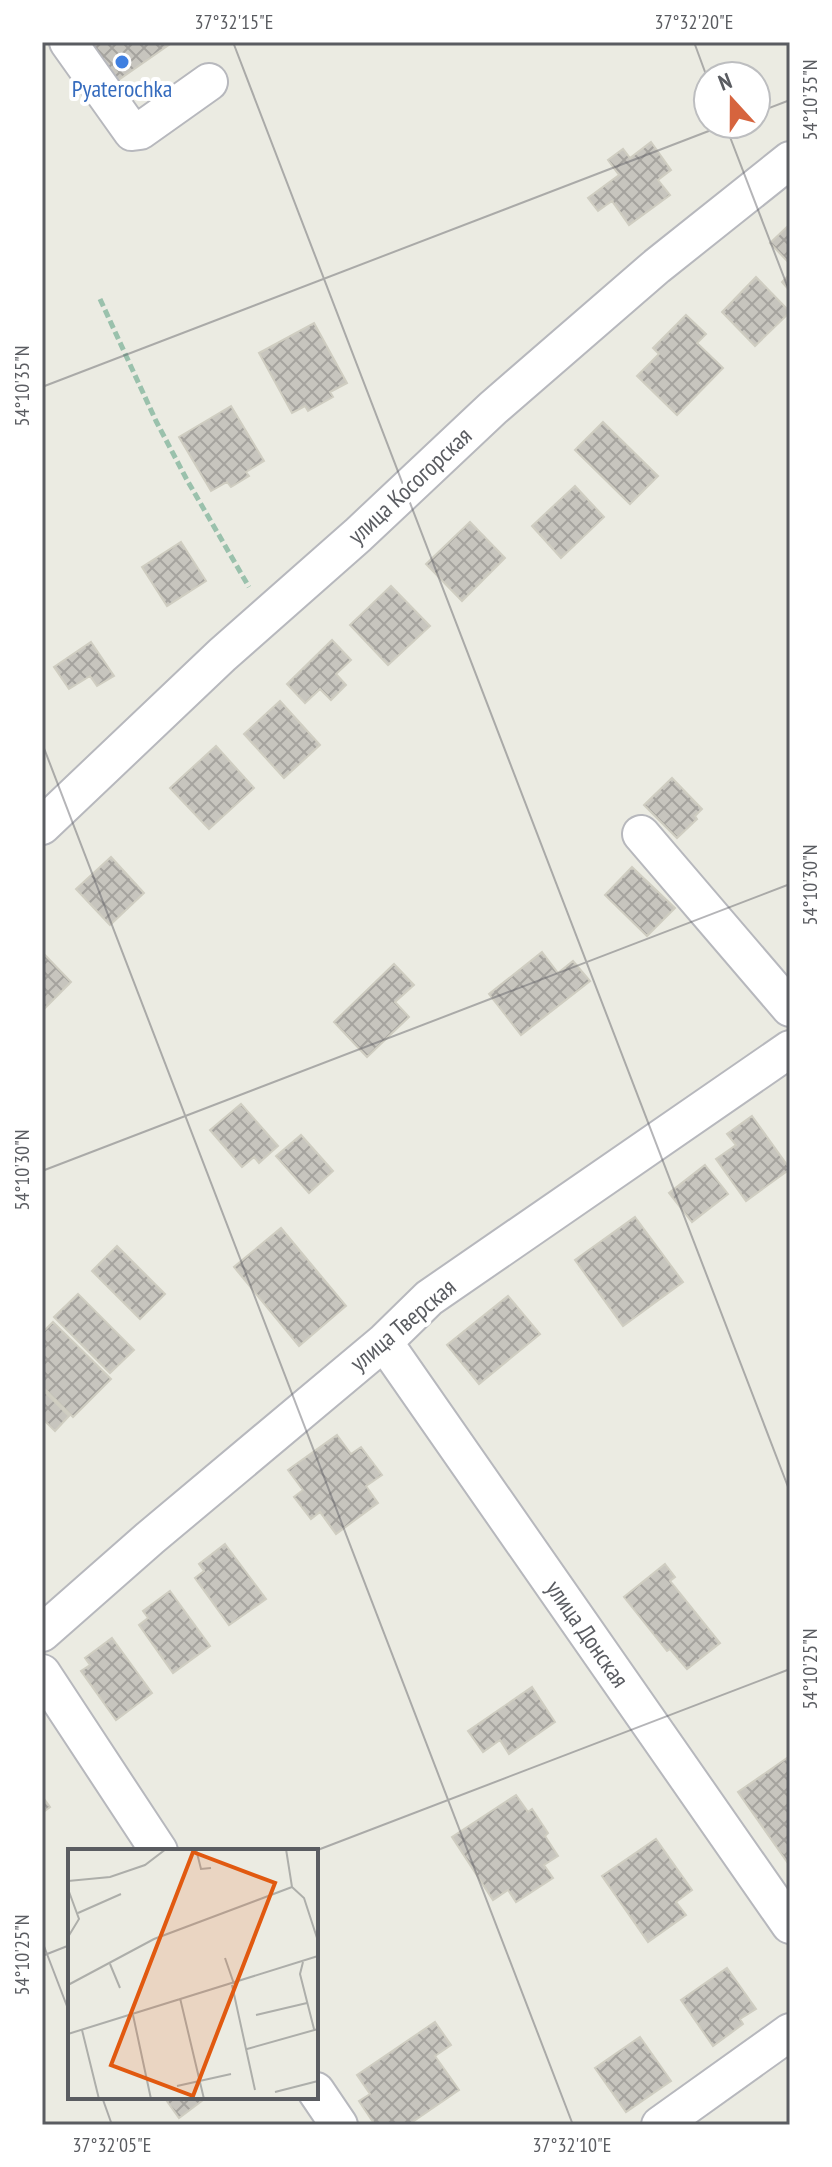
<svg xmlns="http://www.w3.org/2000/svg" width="832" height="2167" font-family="'PT Sans Narrow',sans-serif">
<defs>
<pattern id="building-cross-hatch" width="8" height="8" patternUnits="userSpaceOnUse" patternTransform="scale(2)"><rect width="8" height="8" fill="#c7c5be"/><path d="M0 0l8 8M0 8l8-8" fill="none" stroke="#a5a39e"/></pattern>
</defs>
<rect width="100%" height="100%" fill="#ebebe2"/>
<!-- building -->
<path fill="url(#building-cross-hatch)" stroke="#cfcdc1" stroke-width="2" d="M86,42H173L114,83Z
M651,142L671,170L658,180L670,195L629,225L612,201L598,211L588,198L619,175L608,160L623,149L630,158Z
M790,224V264L770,243Z
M790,274V291L782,282Z
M756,277L790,312L755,346L722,312Z
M686,315L706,334L697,343L723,368L677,415L637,376L659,354L653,348Z
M314,323L347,383L330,392L333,397L308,411L305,406L292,413L259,353Z
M231,406L264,461L246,472L249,476L231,487L227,482L211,491L179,437Z
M603,422L658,476L630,504L575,450Z
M575,486L604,517L561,558L532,526Z
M470,522L505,558L462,601L426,564Z
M181,542L206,581L167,606L142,567Z
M391,586L430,626L388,665L350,625Z
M332,640L351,660L336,674L346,685L331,700L320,689L305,703L287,684Z
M91,642L114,676L97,686L90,676L69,689L54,667Z
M280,701L320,745L284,778L244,734Z
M216,746L254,788L209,829L170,788Z
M672,778L702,809L695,816L697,819L677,838L644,805Z
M111,857L144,893L110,925L76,889Z
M632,867L675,908L647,936L605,895Z
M42,952L71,982L42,1011Z
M542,952L558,973L573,961L590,981L521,1035L489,994Z
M394,964L414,985L395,1002L409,1017L367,1057L334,1022Z
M241,1104L278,1146L259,1163L254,1157L242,1167L210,1130Z
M752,1116L790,1169L746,1201L716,1159L736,1145L727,1134Z
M301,1135L333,1171L309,1193L276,1156Z
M705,1165L728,1194L692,1222L669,1193Z
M635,1217L683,1282L623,1326L575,1260Z
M281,1228L346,1306L299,1346L234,1267Z
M117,1246L165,1294L140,1319L92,1271Z
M78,1294L134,1350L110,1373L54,1317Z
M508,1296L540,1334L479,1384L447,1345Z
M53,1322L111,1379L73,1417L42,1386V1333Z
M42,1389L69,1416L55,1431L42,1418Z
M337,1435L351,1454L361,1447L382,1475L366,1486L378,1503L336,1534L320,1512L311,1519L294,1497L303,1490L288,1470Z
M225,1544L266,1599L229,1625L195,1578L204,1571L199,1564Z
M665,1564L675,1577L670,1581L720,1643L687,1669L670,1649L667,1651L624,1597Z
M170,1591L210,1646L173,1673L139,1625L148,1618L143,1611Z
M112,1638L152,1693L116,1720L81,1671L90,1665L85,1658Z
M532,1687L555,1722L509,1754L500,1740L483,1752L468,1731Z
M790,1756V1866L738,1792Z
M516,1795L528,1812L532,1809L548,1833L545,1836L558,1856L544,1865L553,1878L516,1902L508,1890L493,1900L452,1837Z
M42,1796L50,1807L42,1813Z
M656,1839L692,1890L676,1902L686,1915L648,1942L602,1876Z
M727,1968L756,2009L740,2019L743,2024L713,2046L681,2000Z
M435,2022L451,2045L435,2056L459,2090L408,2125H375L359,2101L370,2094L357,2075Z
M640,2037L671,2081L626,2112L595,2068Z
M164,2097H207L179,2118Z"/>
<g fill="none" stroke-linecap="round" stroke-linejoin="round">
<defs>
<path id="minor" d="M68,42L132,132L140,131L209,82
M42,826L222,655L358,535L493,408L657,266L790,160
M641,834L790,1008
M384,1342L790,1925
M42,1633L150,1538L384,1342L429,1298L790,1049
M42,1673L159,1851
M316,2091L339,2125
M660,2125L790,2032"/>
</defs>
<!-- minor casing -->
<use href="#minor" stroke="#b7b8bd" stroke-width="40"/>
<!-- path -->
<path stroke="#9ac1ac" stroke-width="5" stroke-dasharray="8 4" stroke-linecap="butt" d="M100,299L156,421L187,480L249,587"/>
<!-- minor -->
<use href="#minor" stroke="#fff" stroke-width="36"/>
</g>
<!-- ticks -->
<path fill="none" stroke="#5a5c61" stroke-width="2" stroke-opacity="0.45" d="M233,42L790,1492M694,42L708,80M756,113L790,100M725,124L790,293M42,387L727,124M42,743L573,2125M42,1171L790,884M315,1851L790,1669M42,1941L70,2014M42,1956L70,1945M102,2097L112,2125"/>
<!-- markers -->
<circle fill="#3f7fe0" stroke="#fff" stroke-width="3" cx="122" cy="62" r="8"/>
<g text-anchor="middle" stroke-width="8" stroke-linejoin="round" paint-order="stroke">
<!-- shop labels -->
<g font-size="24" fill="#366cbe" stroke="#fff">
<text x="122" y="97">Pyaterochka</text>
</g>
<!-- street labels -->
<g font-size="24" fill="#5a5c61" stroke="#fff">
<text transform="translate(410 486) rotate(-43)" y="8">улица Косогорская</text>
<text transform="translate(403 1325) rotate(-40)" y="8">улица Тверская</text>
<text transform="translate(587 1634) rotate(55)" y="8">улица Донская</text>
</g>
</g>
<!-- overview -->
<g transform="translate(68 1849)">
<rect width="250" height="250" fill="#ebebe2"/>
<path fill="none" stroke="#adaeaa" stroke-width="2" d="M128,0L133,20L143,19M218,0L224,38L236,49L250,92M0,32L42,28L77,16L98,0M0,40L11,70L0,88M10,64L53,45M157,109L166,135M235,113L232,125L246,180M42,115L52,139M0,136L86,90L224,38M164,136L187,241M112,149L136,250M65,166L83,250M188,166L239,154M14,181L31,250M0,185L250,107M179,200L250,180M109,237L163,225M207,243L250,232"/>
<path fill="#e15910" fill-opacity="0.15" stroke="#e15910" stroke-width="4" d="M125,3L207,34L125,247L43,216Z"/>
<rect width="250" height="250" fill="none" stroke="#5a5c61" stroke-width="4"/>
</g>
<!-- border -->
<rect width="832" height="2167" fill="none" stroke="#ffffff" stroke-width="88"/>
<!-- north arrow -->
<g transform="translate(732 100) rotate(339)"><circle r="38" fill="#ffffff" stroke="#bdbec0" stroke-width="2"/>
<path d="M0-6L14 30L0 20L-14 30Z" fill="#d6643e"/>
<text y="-12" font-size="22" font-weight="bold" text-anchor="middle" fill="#5a5c61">N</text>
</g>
<rect x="44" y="44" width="744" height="2079" fill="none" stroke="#5a5c61" stroke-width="3"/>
<g font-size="20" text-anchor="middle" fill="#5a5c61">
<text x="234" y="29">37°32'15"E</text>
<text x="694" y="29">37°32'20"E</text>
<text transform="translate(810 100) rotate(-90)" y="7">54°10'35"N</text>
<text transform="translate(22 386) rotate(-90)" y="7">54°10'35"N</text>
<text transform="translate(810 885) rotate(-90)" y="7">54°10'30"N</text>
<text transform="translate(22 1170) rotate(-90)" y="7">54°10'30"N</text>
<text transform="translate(810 1669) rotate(-90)" y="7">54°10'25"N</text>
<text transform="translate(22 1955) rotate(-90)" y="7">54°10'25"N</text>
<text x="112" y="2152">37°32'05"E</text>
<text x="572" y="2152">37°32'10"E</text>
</g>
</svg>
